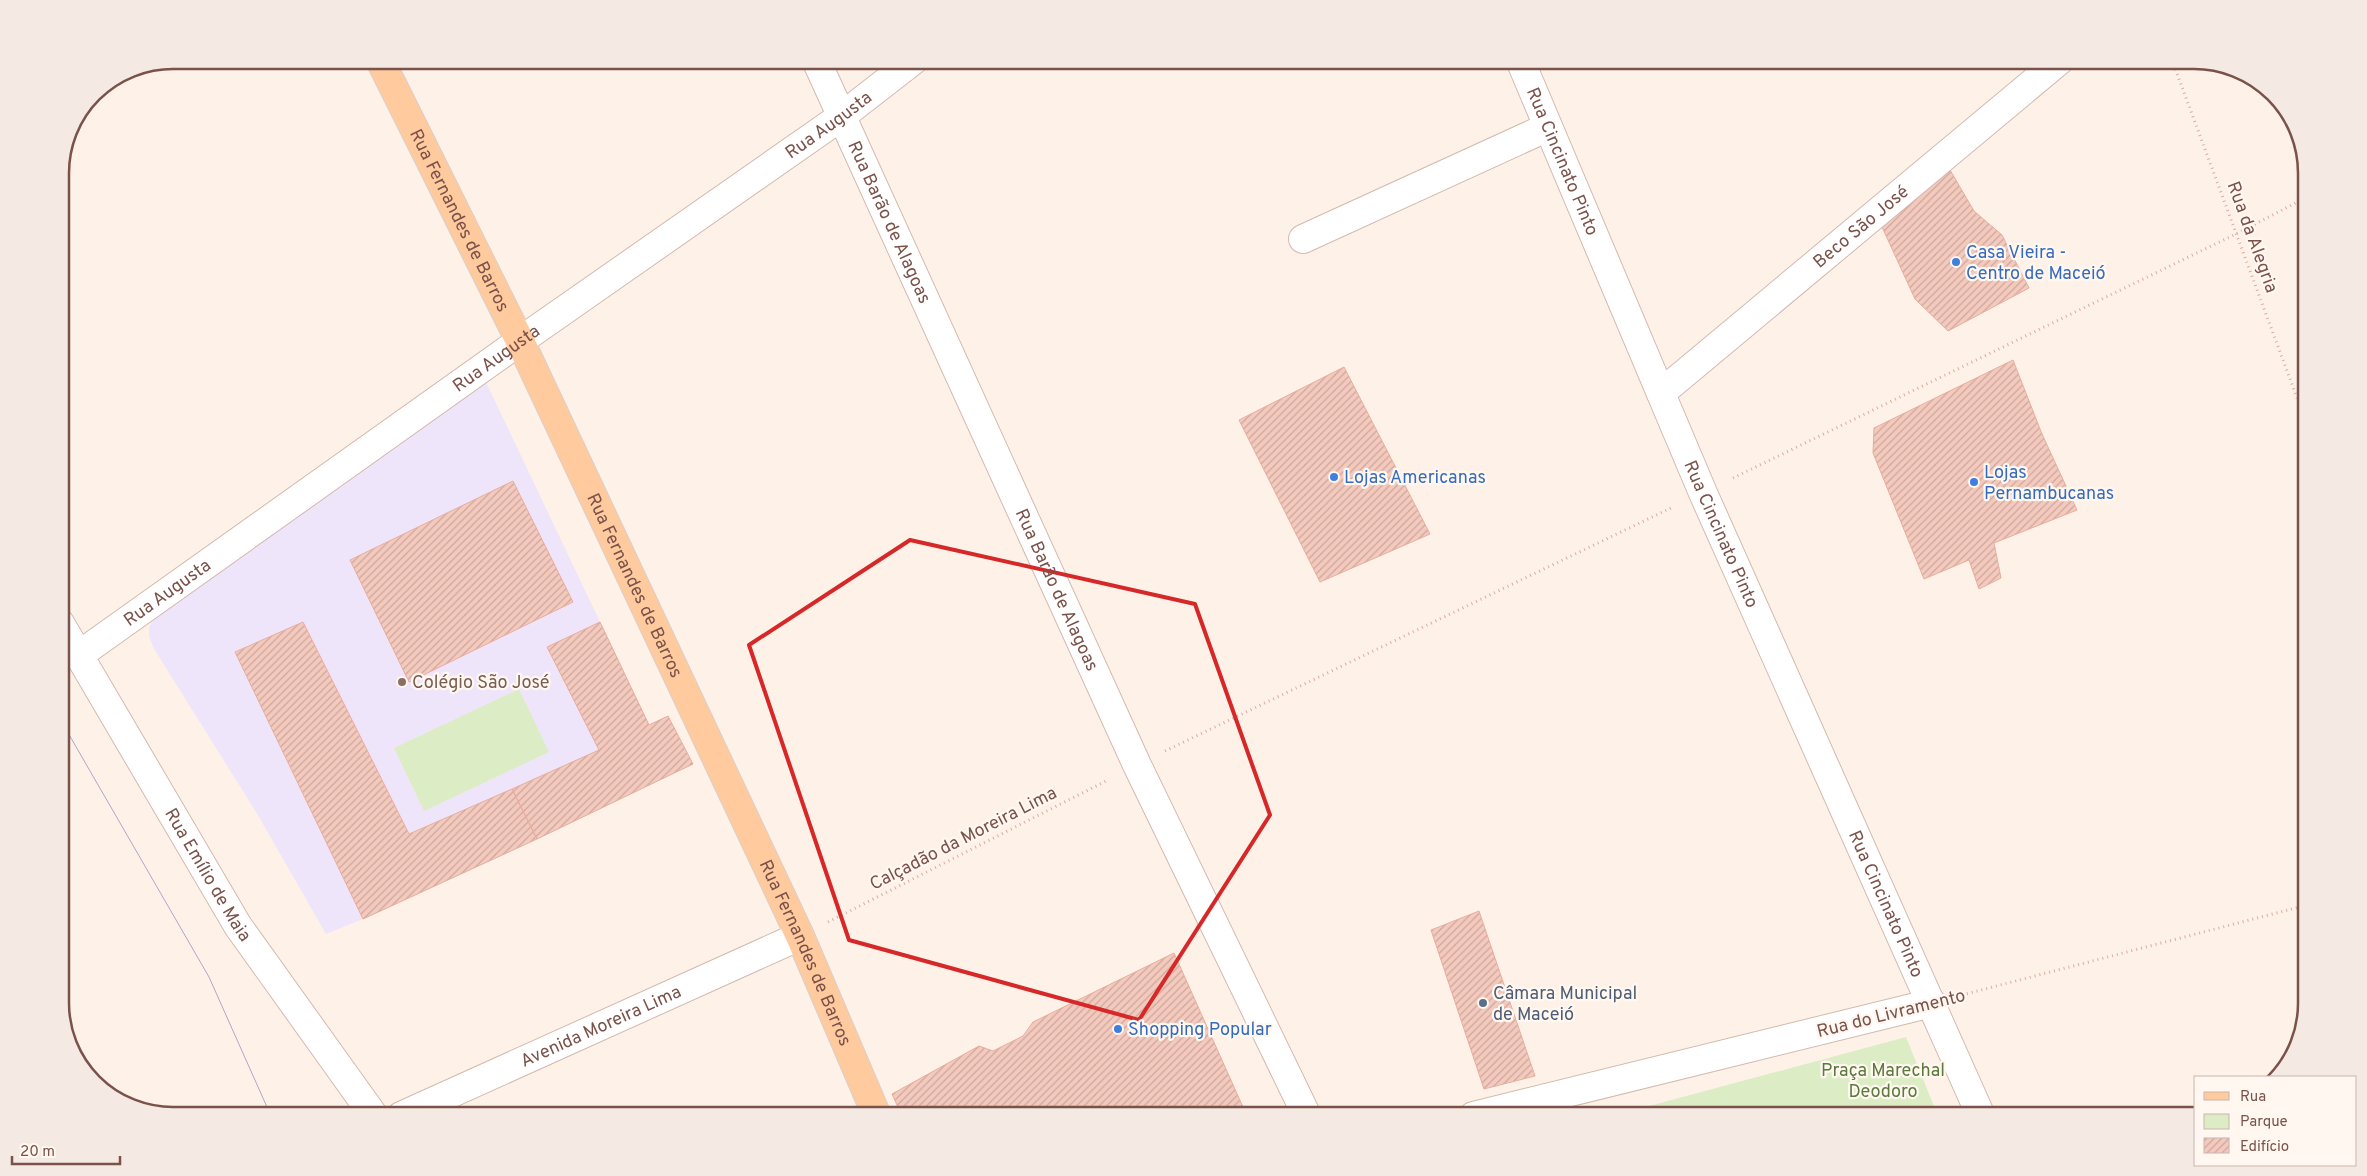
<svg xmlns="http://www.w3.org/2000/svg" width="2367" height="1176" font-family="Overpass,sans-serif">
<defs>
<pattern id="building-hatch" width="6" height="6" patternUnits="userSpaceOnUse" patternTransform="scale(1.25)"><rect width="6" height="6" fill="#f5cabe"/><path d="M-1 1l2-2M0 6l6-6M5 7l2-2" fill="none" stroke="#cba79c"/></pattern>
</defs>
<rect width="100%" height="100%" fill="#fef2e8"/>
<!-- education -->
<path fill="#efe5fb" d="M486,382L649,725L668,716L693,764L537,839L363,919L326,934L256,812L154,649L149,637V627L158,611L406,433Z"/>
<!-- park -->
<path fill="#dcedc5" d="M519,689L549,752L424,811L394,748Z
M1906,1037L1938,1116H1612Z"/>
<!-- building -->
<path fill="url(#building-hatch)" stroke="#e9ad9d" d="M1950,170L1974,211L2002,235L2029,288L1948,331L1915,299L1882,227Z
M2013,360L2042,434L2077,510L1994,543L2001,578L1979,589L1969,560L1924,579L1873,453L1874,428Z
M1344,367L1430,534L1320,582L1239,420Z
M513,481L573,602L409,682L350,560Z
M303,622L409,834L512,789L537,839L363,919L235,652Z
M600,622L649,725L668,716L693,764L537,839L512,789L599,750L547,647Z
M1479,911L1535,1076L1484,1089L1431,930Z
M1174,953L1247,1116H902L892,1094L979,1046L993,1051L1023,1036L1033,1022Z"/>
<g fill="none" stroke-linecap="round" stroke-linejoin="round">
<defs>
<g id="minor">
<path id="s1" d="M816,60L1137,765L1307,1116"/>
<path id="s2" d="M1520,60L1703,493L1981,1116"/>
<path d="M1303,239L1548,127"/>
<path id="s3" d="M1661,393L2060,60"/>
<path id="s4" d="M60,623L238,926L374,1116"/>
<path id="s5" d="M79,655L520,341L842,116L914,60"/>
<path id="s6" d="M401,1116L800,936"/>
<path d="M1473,1116L1932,1003"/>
</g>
<g id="major">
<path id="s7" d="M380,60L520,341L800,936L877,1116"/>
</g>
</defs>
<!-- minor casing -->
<use href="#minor" stroke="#d4b9af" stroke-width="30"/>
<!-- major casing -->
<use href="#major" stroke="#dacfcc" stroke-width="30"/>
<!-- path -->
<path stroke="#dbada0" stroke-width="3" stroke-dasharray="1 4" stroke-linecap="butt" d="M2172,60L2307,425
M1733,478L2238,233L2307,197
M1165,751L1673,507
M828,922L1108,780
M1962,995L2307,905"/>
<!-- minor -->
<use href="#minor" stroke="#fff" stroke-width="28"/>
<!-- major -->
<use href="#major" stroke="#ffca9e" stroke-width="28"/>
<!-- tram -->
<path stroke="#b2a4ca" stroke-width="1" d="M60,719L209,977L271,1116"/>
</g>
<!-- marked area -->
<path fill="none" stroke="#d62828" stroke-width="4" stroke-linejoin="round" d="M910,540L1195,604L1270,815L1139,1020L849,940L749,645Z"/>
<!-- markers -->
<g fill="#3f7fe0" stroke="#fff7f0" stroke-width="2">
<circle cx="1956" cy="262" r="5"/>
<circle cx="1334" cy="477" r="5"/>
<circle cx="1974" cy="482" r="5"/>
<circle cx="1118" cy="1029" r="5"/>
</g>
<circle fill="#8d6e63" stroke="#fff7f0" stroke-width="2" cx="402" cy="682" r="5"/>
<circle fill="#5c6f8a" stroke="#fff7f0" stroke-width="2" cx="1483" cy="1003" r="5"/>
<g text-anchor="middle" stroke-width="4.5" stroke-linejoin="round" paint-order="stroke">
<!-- street labels -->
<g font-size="18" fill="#7b524a" stroke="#fff7f0">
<text dy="6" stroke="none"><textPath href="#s5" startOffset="918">Rua Augusta</textPath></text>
<text dy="6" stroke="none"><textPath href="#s2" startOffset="110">Rua Cincinato Pinto</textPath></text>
<text dy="6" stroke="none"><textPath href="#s7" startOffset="179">Rua Fernandes de Barros</textPath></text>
<text dy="6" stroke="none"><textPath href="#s1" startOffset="178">Rua Barão de Alagoas</textPath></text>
<text dy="6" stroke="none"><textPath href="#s3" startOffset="260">Beco São José</textPath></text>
<text transform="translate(2253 237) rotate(70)" y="6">Rua da Alegria</text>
<text dy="6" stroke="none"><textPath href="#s5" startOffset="512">Rua Augusta</textPath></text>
<text dy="6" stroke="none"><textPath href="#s2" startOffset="515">Rua Cincinato Pinto</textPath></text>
<text dy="6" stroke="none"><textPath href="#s7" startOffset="584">Rua Fernandes de Barros</textPath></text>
<text dy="6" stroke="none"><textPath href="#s1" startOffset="582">Rua Barão de Alagoas</textPath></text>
<text dy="6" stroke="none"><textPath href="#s5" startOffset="108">Rua Augusta</textPath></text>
<text transform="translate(963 838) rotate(-27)" y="6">Calçadão da Moreira Lima</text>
<text dy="6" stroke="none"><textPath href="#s4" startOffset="292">Rua Emílio de Maia</textPath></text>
<text dy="6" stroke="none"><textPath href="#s2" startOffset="920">Rua Cincinato Pinto</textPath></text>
<text dy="6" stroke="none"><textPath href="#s7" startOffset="989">Rua Fernandes de Barros</textPath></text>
<text transform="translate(1891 1013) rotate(-14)" y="6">Rua do Livramento</text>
<text dy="6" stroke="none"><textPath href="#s6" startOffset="219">Avenida Moreira Lima</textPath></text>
</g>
<!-- shop labels -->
<g font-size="18" fill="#366cbe" stroke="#fff7f0" text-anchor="start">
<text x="1966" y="258">Casa Vieira -<tspan x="1966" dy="21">Centro de Maceió</tspan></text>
<text x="1984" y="478">Lojas<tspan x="1984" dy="21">Pernambucanas</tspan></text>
<text x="1344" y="483">Lojas Americanas</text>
<text x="1128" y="1035">Shopping Popular</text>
</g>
<!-- education labels -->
<g font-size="18" fill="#785e54" stroke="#fff7f0" text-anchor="start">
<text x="412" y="688">Colégio São José</text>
</g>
<!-- service labels -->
<g font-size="18" fill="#4e5e75" stroke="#fff7f0" text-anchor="start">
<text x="1493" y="999">Câmara Municipal<tspan x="1493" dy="21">de Maceió</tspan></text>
</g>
<!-- park labels -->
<g font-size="18" fill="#5a7a3e" stroke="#fff7f0">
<text x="1883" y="1076">Praça Marechal<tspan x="1883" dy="21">Deodoro</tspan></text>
</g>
</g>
<!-- crop -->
<path d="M0 0H2367V1176H0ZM173 69H2194A104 104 0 0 1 2298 173V1003A104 104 0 0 1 2194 1107H173A104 104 0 0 1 69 1003V173A104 104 0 0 1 173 69Z" fill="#f4eae3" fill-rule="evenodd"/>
<path fill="none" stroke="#7b524a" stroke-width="2.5" d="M173 69H2194A104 104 0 0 1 2298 173V1003A104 104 0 0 1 2194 1107H173A104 104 0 0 1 69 1003V173A104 104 0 0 1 173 69Z"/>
<!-- legend -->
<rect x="2194" y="1076" width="162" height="90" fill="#fff7f0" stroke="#cab5ae"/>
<rect x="2204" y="1092" width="25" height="8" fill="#ffca9e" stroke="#cab5ae"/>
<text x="2240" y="1101" font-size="15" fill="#7b524a">Rua</text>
<rect x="2204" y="1114" width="25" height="15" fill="#dcedc5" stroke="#cab5ae"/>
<text x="2240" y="1126" font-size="15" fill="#7b524a">Parque</text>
<rect x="2204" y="1138" width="25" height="15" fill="url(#building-hatch)" stroke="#cab5ae"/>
<text x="2240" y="1151" font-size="15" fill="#7b524a">Edifício</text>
<!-- scale -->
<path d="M12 1156v8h108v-8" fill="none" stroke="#7b524a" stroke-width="2.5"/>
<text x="20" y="1156" font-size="15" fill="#7b524a" stroke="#fff7f0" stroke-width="4" paint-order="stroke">20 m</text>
</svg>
